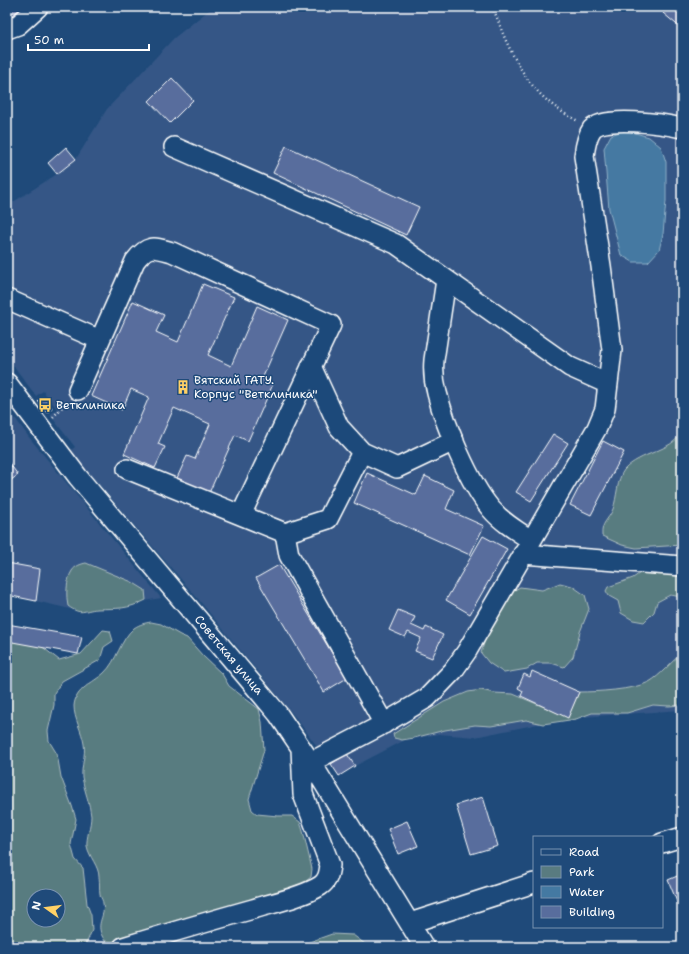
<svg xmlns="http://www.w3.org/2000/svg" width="689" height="954" font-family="'Shantell Sans',sans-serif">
<rect width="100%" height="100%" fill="#1f4a7a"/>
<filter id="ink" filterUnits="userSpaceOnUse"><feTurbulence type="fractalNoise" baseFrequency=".025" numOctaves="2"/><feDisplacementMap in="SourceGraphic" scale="8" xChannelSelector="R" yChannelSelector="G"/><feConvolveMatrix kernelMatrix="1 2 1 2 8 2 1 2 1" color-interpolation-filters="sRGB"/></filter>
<g filter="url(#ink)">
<!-- built -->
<path fill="#345786" d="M213,7H682V710L568,718L475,737L439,734L405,740L355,766L339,776L296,718L198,599L70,451L75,447L50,415L57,409L43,391L36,396L7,357V206L57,174L76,159L107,109L174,38Z
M7,407L28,436L161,598L83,612L36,601L40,569L7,563Z"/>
<!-- green -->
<path fill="#597b80" stroke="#acbdc0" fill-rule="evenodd" d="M682,432V545L636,548L622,545L602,536C601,522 608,521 613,509C617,498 617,479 624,470C640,452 671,452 682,432Z
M86,563L132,582L145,590L146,600C126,610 119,608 97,609C84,610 81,616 68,606C66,596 66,580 72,571C75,566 81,564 86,563Z
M682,569V597L670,595L657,602L654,612L644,622L633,620L621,613L618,601L609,596L606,591L608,587L633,578L643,571Z
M560,583L572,586L585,595L589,609L580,632L573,657L564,667L551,663H537L527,669L504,673L489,663L481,653L488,630L506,595L520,587L542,590Z
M151,622L161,624L180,635L187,638L203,656L222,674L229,686L259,709L262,722L264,750L249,799L252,810L257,814L278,816H292L300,822L303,831L312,869L311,877L300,886L278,894L265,895L217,910L127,941L115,942L105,941C93,923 106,919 103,903C103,901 101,898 100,895C99,889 100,883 99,877C99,866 89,857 87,846C86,838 91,826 91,816C90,803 84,790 82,777C81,766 86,755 84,744C82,731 74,719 74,706C75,689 93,683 104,673C117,661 120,640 134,628C140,624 145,623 151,622Z
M103,630L110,631L113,641L104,647L100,660L62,681L54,693V705L48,731L49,741L57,754L61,777L72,806L76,819L71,844L75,859L83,868L87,904L91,915L92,930L87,942L77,947H7V637L40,645L59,660L81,654ZM34,896H58V920H34Z
M682,653V705L669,706L653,705L627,713H592L576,719L543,724L526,720L491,726L475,725L445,730L414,738L402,740L394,738L393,734L444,702L468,692L481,690L494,693L513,694L568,717L579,692C597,692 633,690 649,682C660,676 672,661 682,653Z
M332,934L353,935L369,947H295Z"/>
<!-- water -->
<path fill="#4479a2" stroke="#8fafc7" d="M625,130L649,137L661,147L666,162V201L663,234L659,250L648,262H633L621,255L609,209L604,148L611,135Z"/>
<!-- building -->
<path fill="#586d9d" stroke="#fff" d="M7,7H22L9,19L7,17Z
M668,7H682V29L663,13Z
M172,78L193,100L170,123L149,101Z
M286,146L419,207L406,235L273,173Z
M66,147L76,159L57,174L48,163Z
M203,284L234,297L208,355L231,366L257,306L288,320L262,379L273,384L248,441L235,435L209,493L177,478L187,456L195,459L210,424L174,408L158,444L165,447L155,468L124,454L149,397L131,389L122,410L91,396L133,301L164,315L156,332L178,342Z
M43,397L52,408L47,413L38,401Z
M553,434L568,443L531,501L516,492Z
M603,441L624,452L591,515L570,505Z
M7,460L18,475L7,483Z
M367,473L416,495L425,476L454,490L446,509L484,526L470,555L354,503Z
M483,536L507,549L470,614L446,600Z
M7,563L40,569L36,601L7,595Z
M279,565L347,678L324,692L256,578Z
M398,610L415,617L411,625L424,631L426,627L443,635L432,658L415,651L421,638L408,632L405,637L389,630Z
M7,624L82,637L78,654L7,641Z
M532,671L579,692L568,718L521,696L523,691L518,688L524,674L530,677Z
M347,754L355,766L339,776L331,764Z
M483,797L498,846L471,854L456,805Z
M407,821L418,846L398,854L388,829Z
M682,874V914L668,880Z"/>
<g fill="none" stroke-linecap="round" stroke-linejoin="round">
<defs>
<path id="minor" d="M7,29L18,25L38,7
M174,147L396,244L570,367L608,384
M446,280L434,360C433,371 434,382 437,393C445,425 469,483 491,509C502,522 517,531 531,540
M7,299L100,340L135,261C148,244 154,247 172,252L331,325L241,515
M7,383L78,477L278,714L314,767L424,947
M78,390L100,340
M362,452L397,468L454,441
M127,469L285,533L328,519L362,452L339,427L311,366
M285,533L289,555L384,724
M523,554L682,566
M311,762L378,727L427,698L453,671L467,651L597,428L605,409L612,350L601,266L584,156C585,148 587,136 592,129C604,115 665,124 682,128
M662,843L682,837
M410,923L534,883
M123,947C166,934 210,921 253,909C273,903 302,897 320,886C328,881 329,873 330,865L303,794L301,748"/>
</defs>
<!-- minor casing -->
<use href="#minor" stroke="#fff" stroke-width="22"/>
<!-- path -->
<path stroke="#fff" stroke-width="2.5" stroke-dasharray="1 3" stroke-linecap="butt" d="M492,7C499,20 502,34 509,47C526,82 543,103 578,121
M53,417L67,402"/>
<!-- minor -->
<use href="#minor" stroke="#1f4a7a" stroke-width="19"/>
</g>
</g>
<!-- icons -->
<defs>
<symbol id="building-bare" viewBox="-9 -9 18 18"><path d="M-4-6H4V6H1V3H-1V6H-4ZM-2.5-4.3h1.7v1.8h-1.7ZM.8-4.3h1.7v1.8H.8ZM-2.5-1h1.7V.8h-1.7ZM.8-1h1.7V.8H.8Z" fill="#ffd166" stroke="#1f4a7a" stroke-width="2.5" paint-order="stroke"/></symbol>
<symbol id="bus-bare" viewBox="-9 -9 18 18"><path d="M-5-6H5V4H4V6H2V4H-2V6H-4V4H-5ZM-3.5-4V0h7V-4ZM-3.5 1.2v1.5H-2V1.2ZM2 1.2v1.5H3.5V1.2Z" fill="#ffd166" stroke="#1f4a7a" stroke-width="2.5" paint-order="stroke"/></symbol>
</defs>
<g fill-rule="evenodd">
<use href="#building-bare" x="173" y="377" width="20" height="20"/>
<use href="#bus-bare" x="35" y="395" width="20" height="20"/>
</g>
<g text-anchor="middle" stroke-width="3" stroke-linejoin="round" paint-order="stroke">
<!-- poi labels -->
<g font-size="12" fill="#fff" stroke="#1f4a7a" text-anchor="start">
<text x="194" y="384">Вятский ГАТУ.<tspan x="194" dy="14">Корпус "Ветклиника"</tspan></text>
<text x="56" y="409">Ветклиника</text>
</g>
<!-- street labels -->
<g font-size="12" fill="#fff" stroke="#1f4a7a">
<text transform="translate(229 655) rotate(50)" y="4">Советская улица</text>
</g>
</g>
<!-- margin -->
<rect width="689" height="954" fill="none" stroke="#1f4a7a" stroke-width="24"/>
<rect x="12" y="12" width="665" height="930" fill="none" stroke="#fff" stroke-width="1.5" filter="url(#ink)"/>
<!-- legend -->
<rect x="533" y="836" width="130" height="92" fill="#1f4a7a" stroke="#7992af"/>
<rect x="541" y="849" width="20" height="6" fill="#1f4a7a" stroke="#7992af"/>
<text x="569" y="856" font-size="12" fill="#ffffff">Road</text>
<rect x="541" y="866" width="20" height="12" fill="#597b80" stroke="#7992af"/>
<text x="569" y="876" font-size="12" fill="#ffffff">Park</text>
<rect x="541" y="886" width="20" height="12" fill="#4479a2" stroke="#7992af"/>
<text x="569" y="896" font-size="12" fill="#ffffff">Water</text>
<rect x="541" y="906" width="20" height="12" fill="#586d9d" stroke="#7992af"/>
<text x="569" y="916" font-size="12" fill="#ffffff">Building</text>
<!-- north arrow -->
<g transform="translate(46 908) rotate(284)"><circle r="19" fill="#1f4a7a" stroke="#7992af"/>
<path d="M0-3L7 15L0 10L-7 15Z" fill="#ffd166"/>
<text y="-6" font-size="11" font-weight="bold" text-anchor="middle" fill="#ffffff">N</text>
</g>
<!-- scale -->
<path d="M28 44v6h121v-6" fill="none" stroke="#ffffff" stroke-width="2"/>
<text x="34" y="44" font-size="12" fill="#ffffff" stroke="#1f4a7a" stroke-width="3" paint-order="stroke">50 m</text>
</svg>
